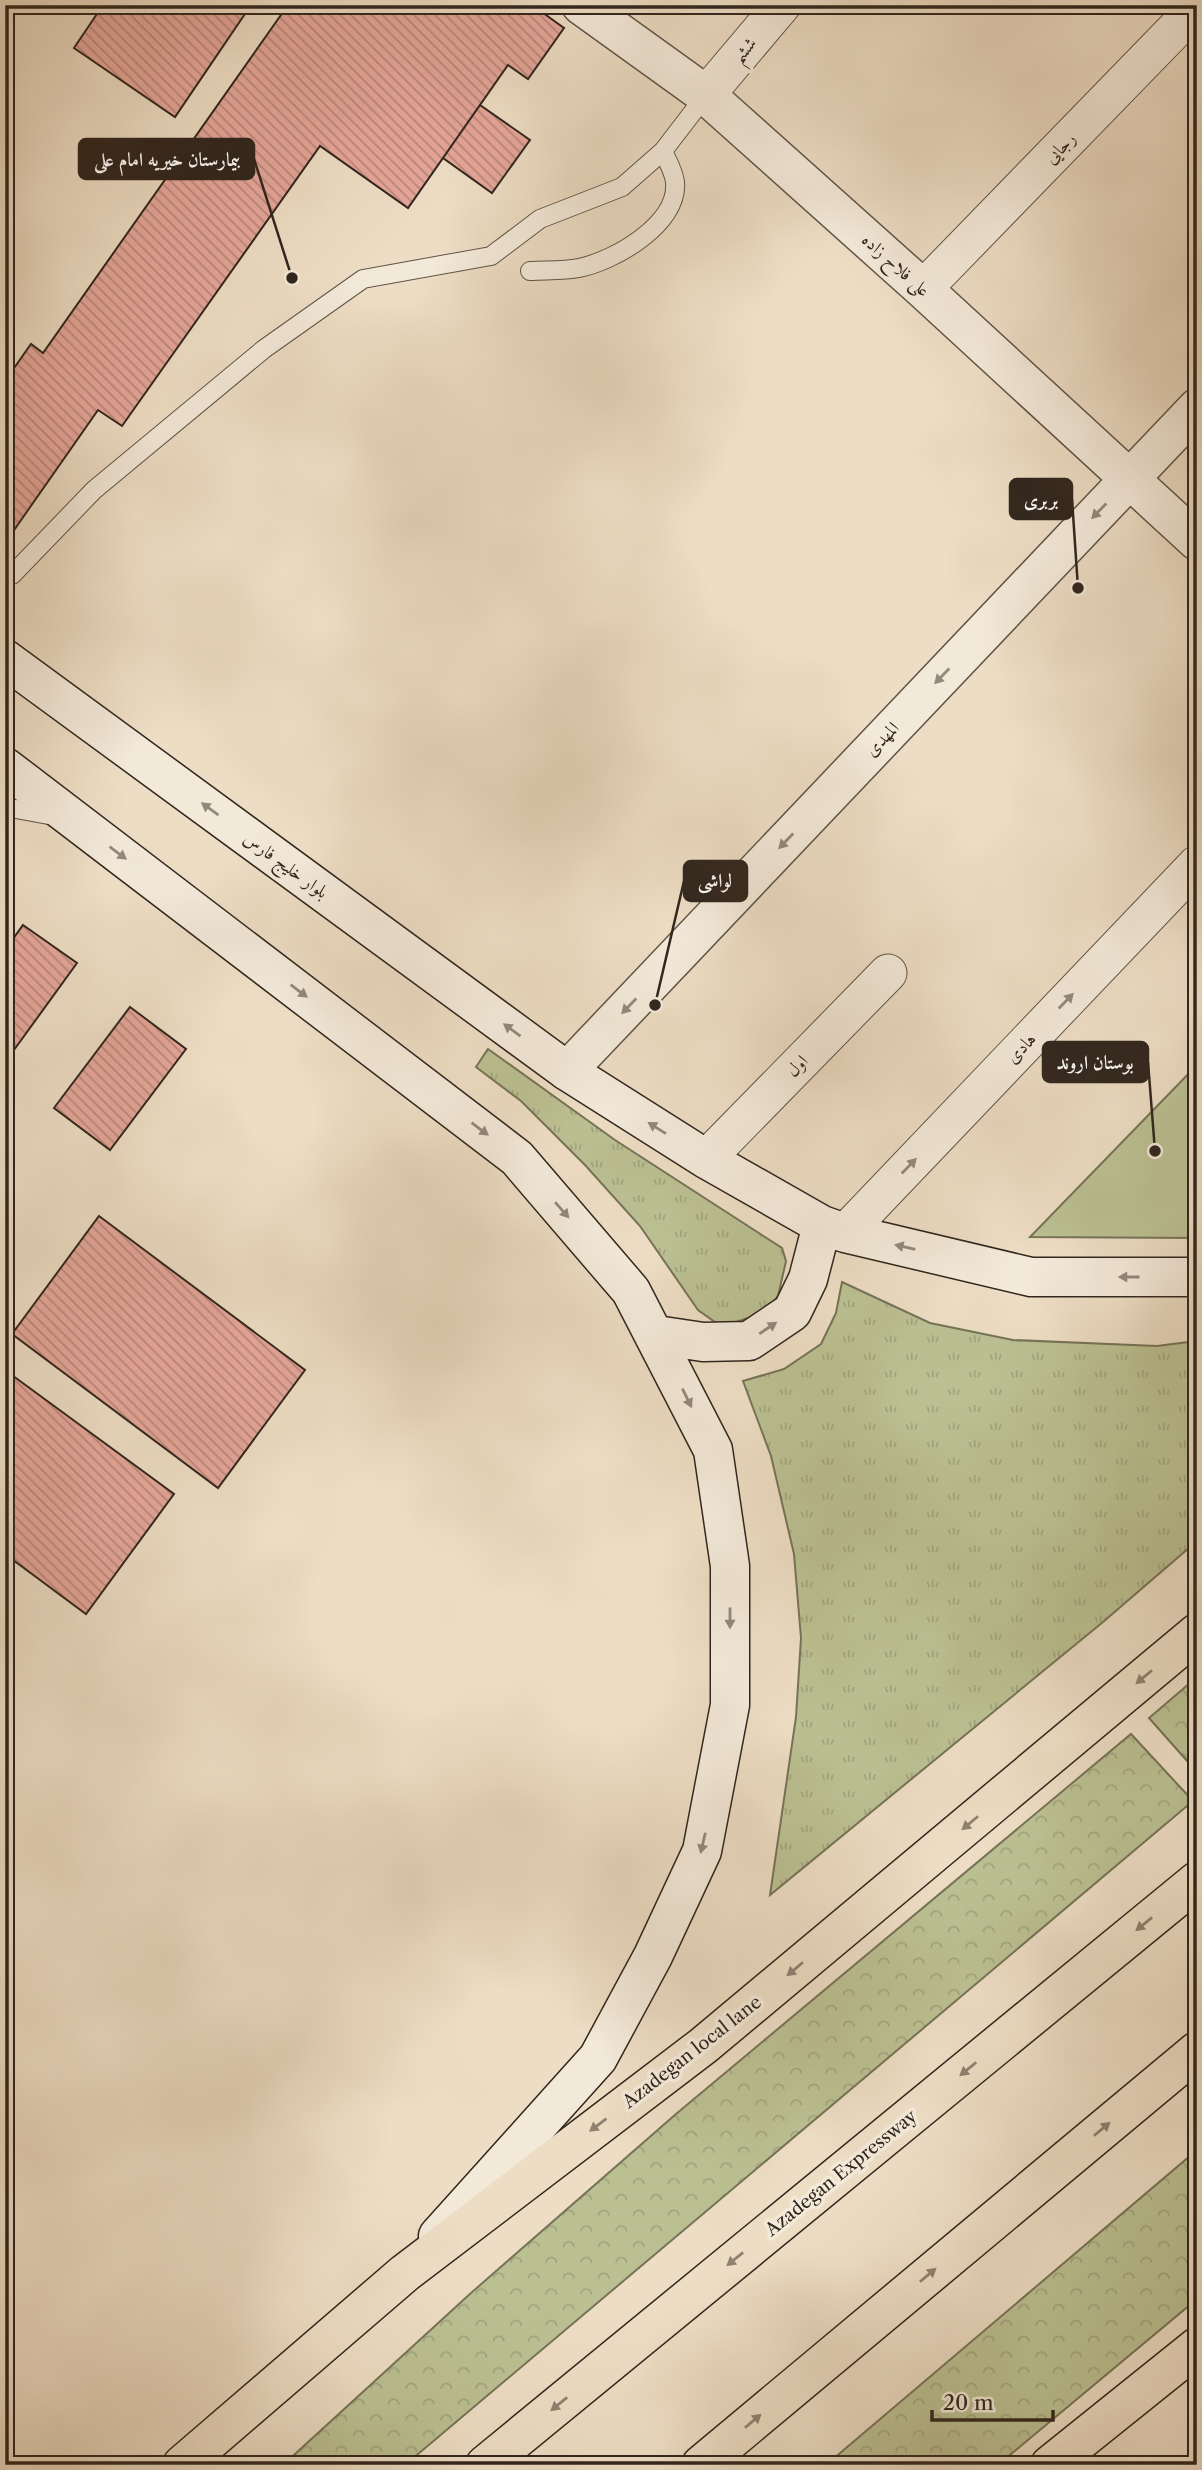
<svg xmlns="http://www.w3.org/2000/svg" width="1202" height="2470" font-family="'Libre Caslon Text',Amiri,serif">
<defs>
<pattern id="grass-tufts" width="24" height="20" patternUnits="userSpaceOnUse" patternTransform="scale(1.75)"><rect width="24" height="20" fill="#bbc092"/><path d="M3 7l-1-3M5 7V3M7 7l1-3M15 17l-1-3M17 17v-4M19 17l1-3" fill="none" stroke="#a1a57d"/></pattern>
<pattern id="forest-crowns" width="20" height="18" patternUnits="userSpaceOnUse" patternTransform="scale(1.75)"><rect width="20" height="18" fill="#bbc092"/><path d="M2 6a3 3 0 1 1 6 0M12 15a3 3 0 1 1 6 0" fill="none" stroke="#a1a57d"/></pattern>
<pattern id="building-back-hatch" width="6" height="6" patternUnits="userSpaceOnUse" patternTransform="scale(1.75)"><rect width="6" height="6" fill="#e5a699"/><path d="M-1 5l2 2M0 0l6 6M5-1l2 2" fill="none" stroke="#ba877c"/></pattern>
</defs>
<rect width="100%" height="100%" fill="#edddc4"/>
<filter id="stains"><feTurbulence type="fractalNoise" baseFrequency=".00286" numOctaves="4"/><feColorMatrix values="0 0 0 0 .2 0 0 0 0 .09 0 0 0 0 .02 0 0 0 .5 -.17"/></filter>
<radialGradient id="worn" r=".72"><stop offset=".6" stop-color="#630" stop-opacity="0"/><stop offset="1" stop-color="#630" stop-opacity=".3"/></radialGradient>
<!-- grass -->
<path fill="url(#grass-tufts)" stroke="#767358" stroke-width="2" d="M488,1049L615,1140L782,1248L786,1261L778,1296L765,1312L728,1325L715,1322L698,1310L640,1226L585,1165L521,1101L476,1067Z
M842,1282L930,1323L1013,1340L1157,1346L1197,1341V1541L1103,1622L770,1895L796,1717L801,1638L794,1554L771,1456L743,1381L784,1369L821,1344L836,1313Z"/>
<!-- forest -->
<path fill="url(#forest-crowns)" stroke="#767358" stroke-width="2" d="M1197,1677V1772L1149,1718Z
M1131,1734L1193,1801L405,2465H283L471,2293L676,2114Z
M1197,2150V2299L998,2465H826Z"/>
<!-- green -->
<path fill="#bbc092" stroke="#767358" stroke-width="2" d="M1197,1065V1238L1030,1237Z"/>
<!-- building -->
<path fill="url(#building-back-hatch)" stroke="#31261e" stroke-width="2" d="M103,5H251L175,117L74,48Z
M288,5H532L564,28L528,79L508,65L408,208L320,146L122,426L98,410L12,533L5,528V381L31,344L43,353Z
M480,105L530,140L492,193L443,158Z
M23,925L77,963L14,1050L5,1044V950Z
M130,1007L186,1049L110,1150L54,1108Z
M99,1216L305,1370L218,1488L12,1334Z
M5,1370L174,1494L86,1614L5,1554Z"/>
<g fill="none" stroke-linecap="round" stroke-linejoin="round">
<defs>
<path id="service" d="M530,271C546,270 564,271 579,268C614,261 679,224 675,182C674,172 667,160 663,151
M12,575L94,490L264,349L363,279L491,256L540,219L622,187L663,151L706,95
M5,807L54,816"/>
<path id="minor" d="M706,95L782,5
M923,289L1197,7
M706,1159L888,973
M845,1233L1197,864"/>
<path id="tertiary" d="M581,5L706,95L923,289L1197,541
M567,1071L1197,408"/>
<path id="secondary" d="M5,659L567,1071L706,1159L822,1225L845,1233L1031,1277H1197
M5,767L517,1158L631,1291L713,1450L730,1566V1705L702,1851L653,1956L598,2058L438,2236
M656,1335L703,1342L749,1341L792,1312L808,1279L822,1225"/>
<path id="primary" d="M182,2465L405,2273L703,2046L1197,1633
M1050,2465L1197,2347"/>
<path id="trunk" d="M485,2465L1197,1881
M701,2465L1197,2051"/>
</defs>
<!-- service casing -->
<use href="#service" stroke="#605448" stroke-width="20"/>
<!-- minor casing -->
<use href="#minor" stroke="#605448" stroke-width="39"/>
<!-- tertiary casing -->
<use href="#tertiary" stroke="#605448" stroke-width="41"/>
<!-- secondary casing -->
<use href="#secondary" stroke="#31261e" stroke-width="41"/>
<!-- primary casing -->
<use href="#primary" stroke="#31261e" stroke-width="41"/>
<!-- trunk casing -->
<use href="#trunk" stroke="#31261e" stroke-width="41"/>
<!-- service -->
<use href="#service" stroke="#f3e9d9" stroke-width="18"/>
<!-- minor -->
<use href="#minor" stroke="#f3e9d9" stroke-width="37"/>
<!-- tertiary -->
<use href="#tertiary" stroke="#f3e9d9" stroke-width="38"/>
<!-- secondary -->
<use href="#secondary" stroke="#f3e9d9" stroke-width="38"/>
<!-- primary -->
<use href="#primary" stroke="#edddc4" stroke-width="38"/>
<!-- trunk -->
<use href="#trunk" stroke="#edddc4" stroke-width="38"/>
</g>
<!-- one-way arrows -->
<defs><path id="oneway-solid" d="M-6-.8H1V-3.2L6.5 0L1 3.2V.8H-6Z" transform="scale(1.75)"/></defs>
<g fill="#92887c">
<use href="#oneway-solid" transform="translate(1099 511) rotate(134)"/>
<use href="#oneway-solid" transform="translate(942 676) rotate(134)"/>
<use href="#oneway-solid" transform="translate(210 809) rotate(-144)"/>
<use href="#oneway-solid" transform="translate(786 841) rotate(134)"/>
<use href="#oneway-solid" transform="translate(118 853) rotate(37)"/>
<use href="#oneway-solid" transform="translate(299 991) rotate(37)"/>
<use href="#oneway-solid" transform="translate(1066 1001) rotate(-46)"/>
<use href="#oneway-solid" transform="translate(629 1006) rotate(134)"/>
<use href="#oneway-solid" transform="translate(512 1030) rotate(-144)"/>
<use href="#oneway-solid" transform="translate(657 1128) rotate(-148)"/>
<use href="#oneway-solid" transform="translate(480 1129) rotate(37)"/>
<use href="#oneway-solid" transform="translate(909 1166) rotate(-46)"/>
<use href="#oneway-solid" transform="translate(562 1210) rotate(49)"/>
<use href="#oneway-solid" transform="translate(905 1247) rotate(-167)"/>
<use href="#oneway-solid" transform="translate(1129 1277) rotate(180)"/>
<use href="#oneway-solid" transform="translate(768 1328) rotate(-34)"/>
<use href="#oneway-solid" transform="translate(687 1398) rotate(64)"/>
<use href="#oneway-solid" transform="translate(730 1618) rotate(90)"/>
<use href="#oneway-solid" transform="translate(703 1843) rotate(103)"/>
</g>
<g fill="#8f8271">
<use href="#oneway-solid" transform="translate(1144 1677) rotate(140)"/>
<use href="#oneway-solid" transform="translate(970 1823) rotate(140)"/>
<use href="#oneway-solid" transform="translate(1144 1924) rotate(141)"/>
<use href="#oneway-solid" transform="translate(795 1969) rotate(140)"/>
<use href="#oneway-solid" transform="translate(968 2069) rotate(141)"/>
<use href="#oneway-solid" transform="translate(598 2125) rotate(143)"/>
<use href="#oneway-solid" transform="translate(1102 2129) rotate(-40)"/>
<use href="#oneway-solid" transform="translate(735 2259) rotate(141)"/>
<use href="#oneway-solid" transform="translate(928 2275) rotate(-40)"/>
<use href="#oneway-solid" transform="translate(559 2404) rotate(141)"/>
<use href="#oneway-solid" transform="translate(753 2421) rotate(-40)"/>
</g>
<g text-anchor="middle" stroke-width="7" stroke-linejoin="round" paint-order="stroke">
<!-- street labels -->
<g font-size="18" fill="#31261e" stroke="#f3e9d9">
<text transform="translate(744 50) rotate(-50)" y="6">ششم</text>
<text transform="translate(1060 148) rotate(-46)" y="6">رجایی</text>
<text transform="translate(896 265) rotate(42)" y="6">علی فلاح زاده</text>
<text transform="translate(882 739) rotate(-46)" y="6">المهدی</text>
<text transform="translate(286 865) rotate(36)" y="6">بلوار خلیج فارس</text>
<text transform="translate(1021 1048) rotate(-46)" y="6">هادی</text>
<text transform="translate(797 1066) rotate(-46)" y="6">اول</text>
<text transform="translate(692 2052) rotate(-38)" y="6">Azadegan local lane</text>
<text transform="translate(841 2173) rotate(-39)" y="6">Azadegan Expressway</text>
</g>
</g>
<!-- callouts -->
<path fill="none" stroke="#31261e" stroke-width="2.5" d="M292 278L254 159M1078 588L1072 499M655 1005L684 881M1155 1151L1148 1062"/>
<g fill="#31261e" stroke="#f3e9d9" stroke-width="2.5">
<circle cx="292" cy="278" r="7"/>
<circle cx="1078" cy="588" r="7"/>
<circle cx="655" cy="1005" r="7"/>
<circle cx="1155" cy="1151" r="7"/>
</g>
<g fill="#31261e" stroke="#31261e" stroke-width="2.5">
<rect x="79" y="139" width="175" height="40" rx="7"/>
<rect x="1010" y="479" width="62" height="40" rx="7"/>
<rect x="684" y="861" width="63" height="40" rx="7"/>
<rect x="1043" y="1042" width="105" height="40" rx="7"/>
</g>
<g font-size="19" text-anchor="middle" font-weight="bold" fill="#fff">
<text x="167" y="166">بیمارستان خیریه امام علی</text>
<text x="1041" y="506">بربری</text>
<text x="715" y="887">لواشی</text>
<text x="1095" y="1069">بوستان اروند</text>
</g>
<!-- margin -->
<rect width="1202" height="2470" fill="none" stroke="#edddc4" stroke-width="28"/>
<rect x="7" y="7" width="1188" height="2456" fill="none" stroke="#31261e" stroke-width="3.5"/>
<rect x="14" y="14" width="1174" height="2442" fill="none" stroke="#31261e" stroke-width="2"/>
<!-- scale -->
<path d="M932 2410v10h121v-10" fill="none" stroke="#31261e" stroke-width="3.5"/>
<text x="943" y="2410" font-size="21" fill="#31261e" stroke="#f3e9d9" stroke-width="5" paint-order="stroke">20 m</text>
<rect width="100%" height="100%" filter="url(#stains)"/>
<rect width="100%" height="100%" fill="url(#worn)"/>
</svg>
